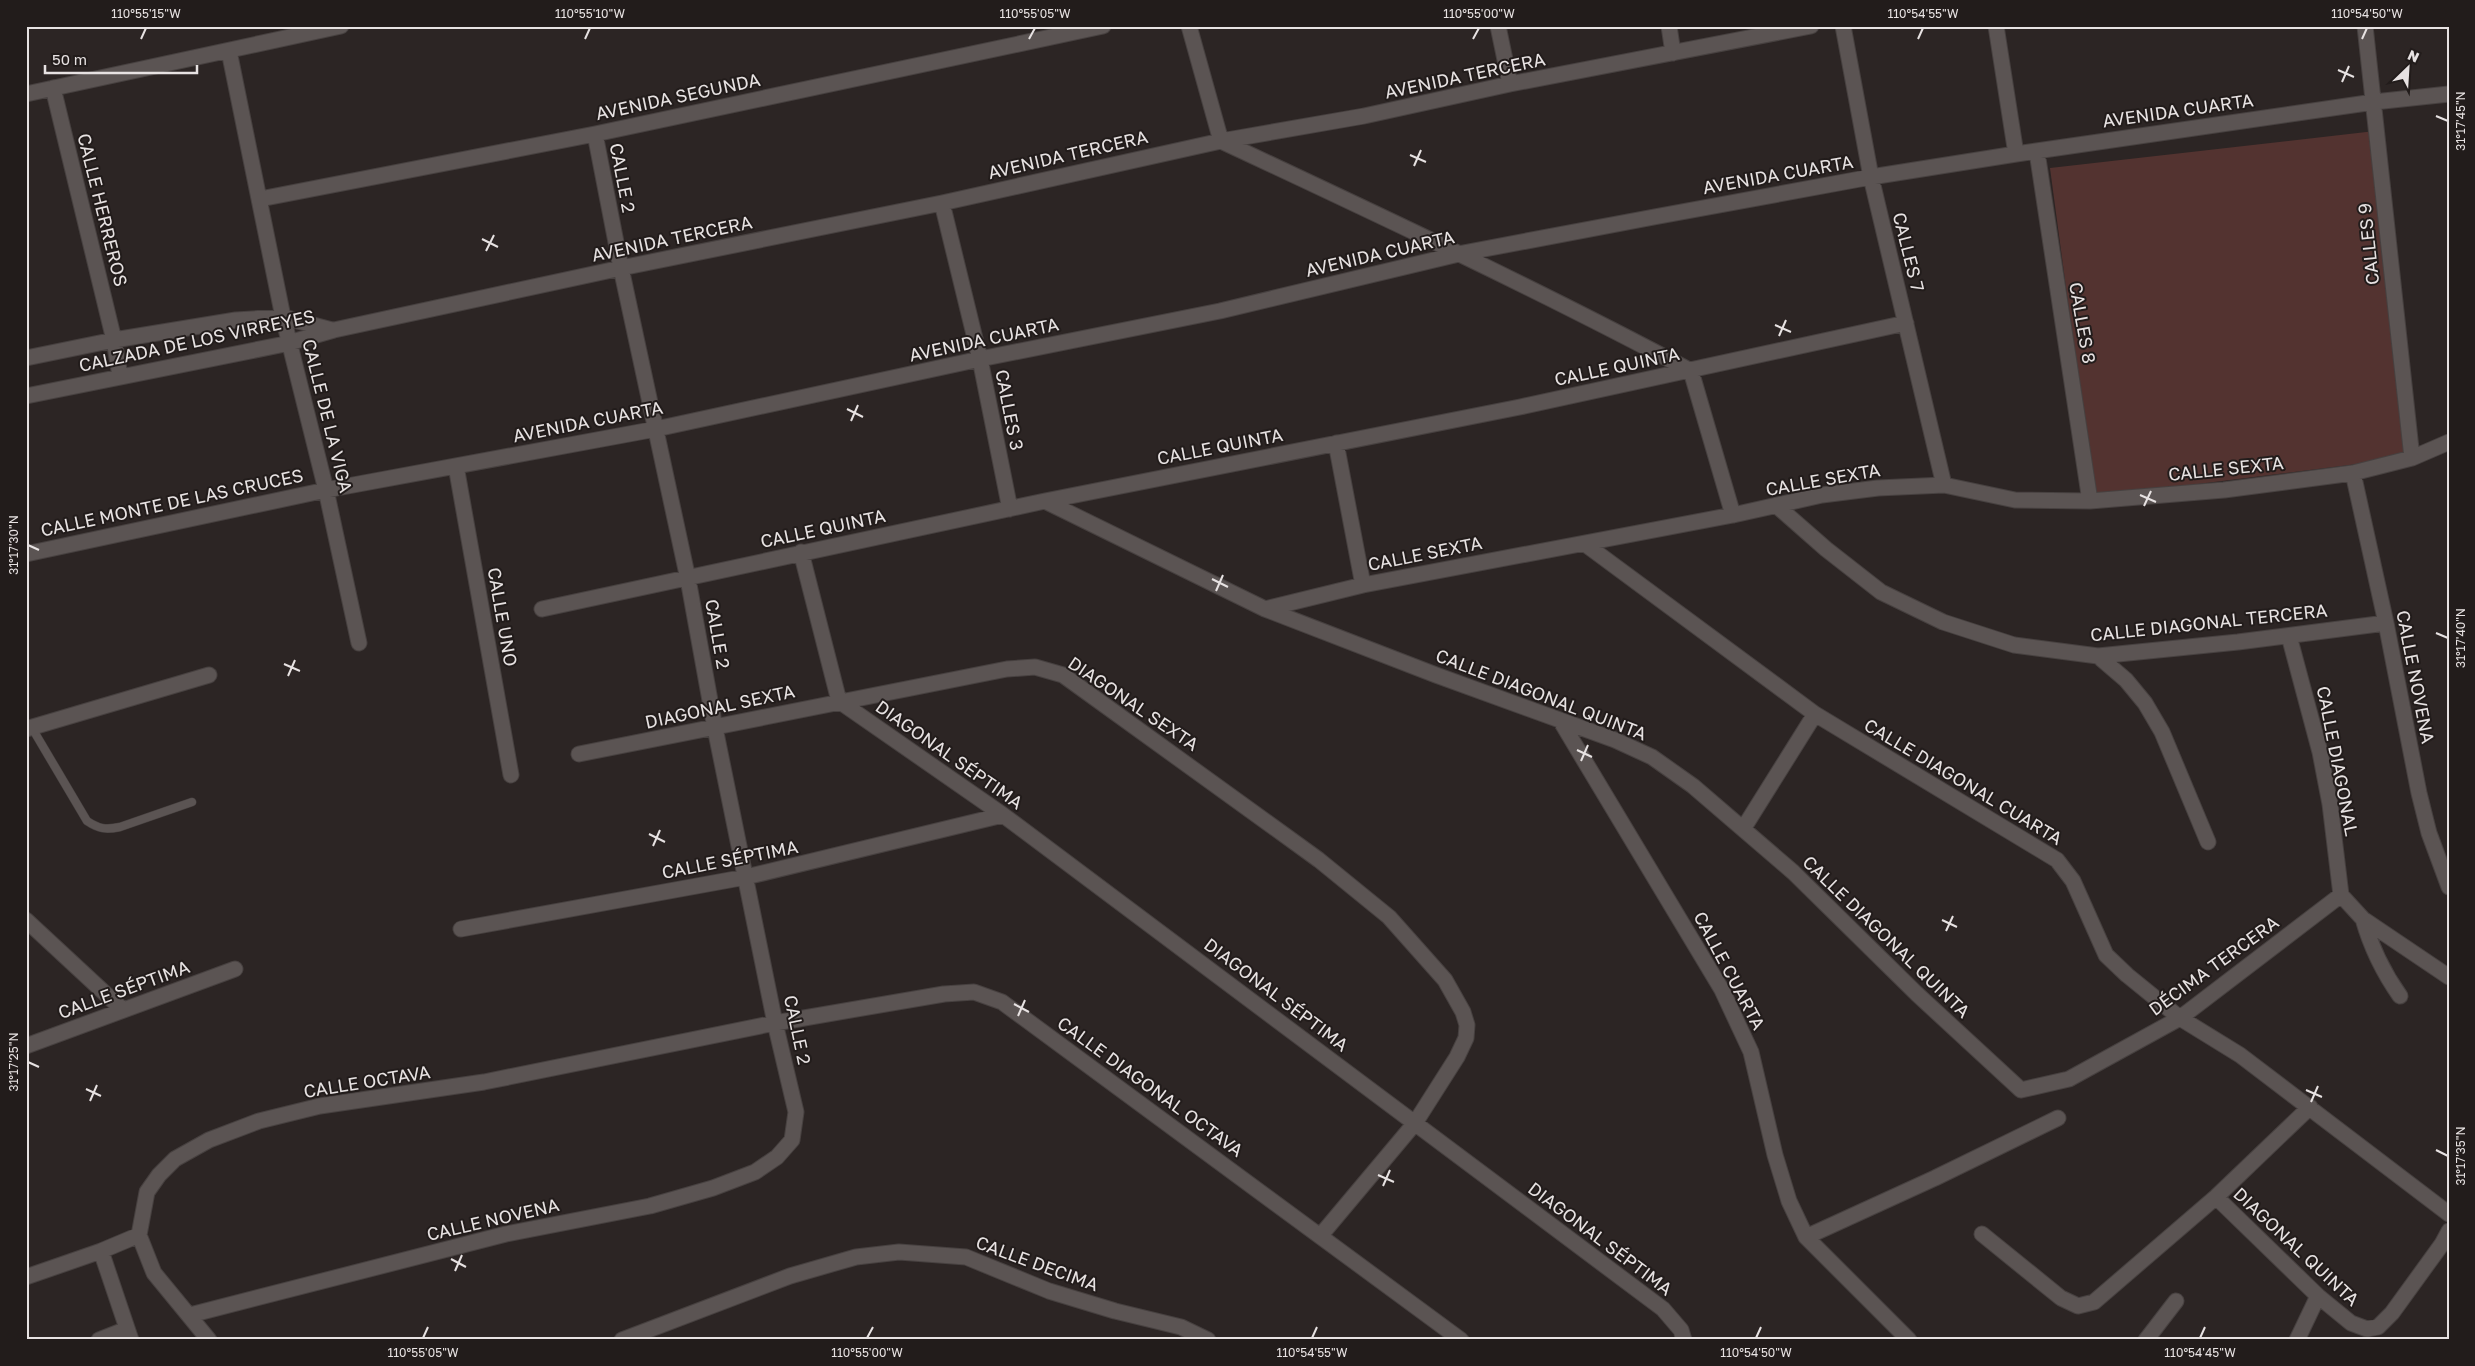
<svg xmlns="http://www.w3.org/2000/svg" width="2475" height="1366" font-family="'Golos Text',sans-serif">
<rect width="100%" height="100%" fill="#2c2524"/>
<!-- green -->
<path fill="#533330" d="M2375,131L2405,458L2094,497L2050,168Z"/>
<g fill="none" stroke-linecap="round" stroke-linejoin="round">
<defs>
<path id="lane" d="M32,728L87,821C99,829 106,830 120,827L192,802"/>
<path id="street" d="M1189,26L1221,141C1379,215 1537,289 1691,371L1733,515
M1498,26L1510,84
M1669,26L1673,53
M1843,26L1871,177L1944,485
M1996,26L2016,154
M2365,26L2412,458
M229,51L283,317L326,490L359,643
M53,88L114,340L120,376
M26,94L341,26
M2037,152L2090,501
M260,199L595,134L1103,26
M942,203L980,359L1010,509
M26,358L114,340L236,320L283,317L332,330
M26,396L285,344L334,330L621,268L942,203L1221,141L1364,116L1510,84L1811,26
M1336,443L1363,585
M456,466L511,775
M2353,473L2386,623L2419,793L2429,833L2449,887
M1045,501L1265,609L1436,675L1615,740L1652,757L1693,786L1793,872L1917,994L2021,1090L2069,1079L2180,1018L2341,895
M1777,506L1826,549L1881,592L1943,622L2014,645L2098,656L2238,642L2386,623
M1585,544L1815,714L2057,860L2073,881L2106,955L2127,975L2180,1018L2240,1055L2449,1214
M801,552L839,701L1003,815L1663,1309L1681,1330L1684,1340
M26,554L326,490L656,429L980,359L1220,311L1463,253L1654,217L1871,177L2016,154L2374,102L2449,94
M542,609L1045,501L1520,407L1906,323
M1265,609L1363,585L1733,515L1822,495L1878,488L1944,485L2015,500L2090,501L2224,490L2353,473L2412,458L2449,442
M2289,636L2320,752L2330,804L2341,895
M2098,656L2126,680L2145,703L2162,732L2208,842
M1560,720L1722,990L1751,1052L1775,1155L1789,1201L1806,1237L1909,1340
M26,729L209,675
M579,754L1007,669L1035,667L1063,675L1319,860L1389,917L1445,980L1463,1012L1467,1025L1466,1038L1457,1057L1415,1123L1321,1235
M1743,829L1815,714
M2341,895L2363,919L2449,977
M2363,919C2371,947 2383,972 2400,996
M26,920L123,1010
M461,929L746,877L1003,815
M26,1046L235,969
M2216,1197L2318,1296L2351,1323L2367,1329L2378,1327L2392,1313L2442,1244L2449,1231
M1982,1234L2061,1298L2078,1306L2094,1302L2216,1197L2310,1107
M139,1235L154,1273L209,1340
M1806,1237L1935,1178L2058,1118
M101,1251L131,1340
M26,1277L101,1251L139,1235L147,1192L159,1175L175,1159L209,1140L259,1121L320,1106L484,1082L775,1023L944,994L974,992L1002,1002L1461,1340
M190,1315L506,1234L650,1206L713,1188L755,1172L777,1157L792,1140L796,1112L775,1023L715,728L688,579L621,268L595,134
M99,1340L127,1329
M622,1340L790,1276L856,1257L899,1252L966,1257L1049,1291L1115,1311L1181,1327L1208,1340
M2146,1340L2176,1301
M2297,1340L2318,1296"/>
</defs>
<!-- lane casing -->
<use href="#lane" stroke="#474140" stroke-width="9"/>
<!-- street casing -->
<use href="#street" stroke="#474140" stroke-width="17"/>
<!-- lane -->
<use href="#lane" stroke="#5b5453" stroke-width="8"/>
<!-- street -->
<use href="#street" stroke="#5b5453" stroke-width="15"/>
</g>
<!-- ticks -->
<path fill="none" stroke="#e7e2e2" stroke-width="2" d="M141,39L146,28M585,39L590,28M1029,39L1035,28M1473,39L1479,28M1918,39L1923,28M2362,39L2367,28M2338,70L2354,77M2342,82L2349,66M2436,116L2448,121M1410,155L1426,162M1414,166L1421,150M482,239L498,247M486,251L494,235M1775,325L1791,332M1779,336L1786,320M847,409L863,417M851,421L858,405M2140,495L2156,502M2144,506L2151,491M28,545L39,550M1212,579L1228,587M1216,591L1223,575M2436,633L2448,638M284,664L300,671M288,676L295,660M1577,750L1592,757M1581,761L1588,745M649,834L665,842M653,846L660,830M1942,920L1957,927M1946,931L1953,916M1014,1004L1029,1012M1018,1016L1025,1000M28,1062L39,1067M86,1089L101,1096M2306,1090L2322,1097M90,1101L97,1085M2311,1102L2318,1086M2436,1150L2448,1156M1378,1175L1394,1182M1383,1186L1390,1170M451,1259L466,1267M455,1271L462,1255M423,1338L428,1327M867,1338L873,1327M1312,1338L1317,1327M1756,1338L1761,1327M2200,1338L2205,1327"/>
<g text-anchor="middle" stroke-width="4" stroke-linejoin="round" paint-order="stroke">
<!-- street labels -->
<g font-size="18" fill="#e7e2e2" stroke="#221c1b">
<text transform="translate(1465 76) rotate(-12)" y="6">AVENIDA TERCERA</text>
<text transform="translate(678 97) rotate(-12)" y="6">AVENIDA SEGUNDA</text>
<text transform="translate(2178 111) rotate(-8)" y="6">AVENIDA CUARTA</text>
<text transform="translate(1068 155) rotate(-13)" y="6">AVENIDA TERCERA</text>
<text transform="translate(1778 175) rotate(-10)" y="6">AVENIDA CUARTA</text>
<text transform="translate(622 178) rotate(79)" y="6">CALLE 2</text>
<text transform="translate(102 210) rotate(76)" y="6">CALLE HERREROS</text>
<text transform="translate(672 239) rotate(-12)" y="6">AVENIDA TERCERA</text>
<text transform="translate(2369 244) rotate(-96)" y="6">CALLES 9</text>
<text transform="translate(1908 252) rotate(76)" y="6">CALLES 7</text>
<text transform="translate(1380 254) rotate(-13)" y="6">AVENIDA CUARTA</text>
<text transform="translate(2082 323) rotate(80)" y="6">CALLES 8</text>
<text transform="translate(984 340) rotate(-12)" y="6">AVENIDA CUARTA</text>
<text transform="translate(197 341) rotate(-12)" y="6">CALZADA DE LOS VIRREYES</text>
<text transform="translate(1617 367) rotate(-12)" y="6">CALLE QUINTA</text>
<text transform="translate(1009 410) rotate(79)" y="6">CALLES 3</text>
<text transform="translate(327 416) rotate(76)" y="6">CALLE DE LA VIGA</text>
<text transform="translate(588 422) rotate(-11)" y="6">AVENIDA CUARTA</text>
<text transform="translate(1220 447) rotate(-11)" y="6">CALLE QUINTA</text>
<text transform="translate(2226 469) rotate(-6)" y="6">CALLE SEXTA</text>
<text transform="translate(1823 480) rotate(-10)" y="6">CALLE SEXTA</text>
<text transform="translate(172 503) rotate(-12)" y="6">CALLE MONTE DE LAS CRUCES</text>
<text transform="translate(823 529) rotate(-12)" y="6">CALLE QUINTA</text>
<text transform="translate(1425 554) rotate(-11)" y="6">CALLE SEXTA</text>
<text transform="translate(502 617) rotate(80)" y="6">CALLE UNO</text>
<text transform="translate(2209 623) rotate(-6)" y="6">CALLE DIAGONAL TERCERA</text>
<text transform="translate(717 634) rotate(80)" y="6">CALLE 2</text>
<text transform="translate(2415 677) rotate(79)" y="6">CALLE NOVENA</text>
<text transform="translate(1541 695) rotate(21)" y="6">CALLE DIAGONAL QUINTA</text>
<text transform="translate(1133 704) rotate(34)" y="6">DIAGONAL SEXTA</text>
<text transform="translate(720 707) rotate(-12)" y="6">DIAGONAL SEXTA</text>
<text transform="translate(949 755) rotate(35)" y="6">DIAGONAL SÉPTIMA</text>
<text transform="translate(2337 761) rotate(79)" y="6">CALLE DIAGONAL</text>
<text transform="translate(1963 782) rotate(31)" y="6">CALLE DIAGONAL CUARTA</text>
<text transform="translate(730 860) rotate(-11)" y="6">CALLE SÉPTIMA</text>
<text transform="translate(1886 937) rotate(44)" y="6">CALLE DIAGONAL QUINTA</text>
<text transform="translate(2214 966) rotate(-36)" y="6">DÉCIMA TERCERA</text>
<text transform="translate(1729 971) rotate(62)" y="6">CALLE CUARTA</text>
<text transform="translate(124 990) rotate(-20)" y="6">CALLE SÉPTIMA</text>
<text transform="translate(1276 995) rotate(37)" y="6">DIAGONAL SÉPTIMA</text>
<text transform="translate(797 1030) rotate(78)" y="6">CALLE 2</text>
<text transform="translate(367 1082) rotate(-9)" y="6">CALLE OCTAVA</text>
<text transform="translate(1150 1087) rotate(36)" y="6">CALLE DIAGONAL OCTAVA</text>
<text transform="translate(493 1220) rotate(-13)" y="6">CALLE NOVENA</text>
<text transform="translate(1600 1239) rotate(37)" y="6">DIAGONAL SÉPTIMA</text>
<text transform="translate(2296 1247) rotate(43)" y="6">DIAGONAL QUINTA</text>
<text transform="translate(1037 1264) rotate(20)" y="6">CALLE DECIMA</text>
</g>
</g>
<!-- border -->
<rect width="2475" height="1366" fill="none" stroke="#221c1b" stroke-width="55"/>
<!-- north arrow -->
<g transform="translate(2408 68) rotate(25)" stroke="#221c1b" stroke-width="4" paint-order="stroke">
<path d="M0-4L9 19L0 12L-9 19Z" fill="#e7e2e2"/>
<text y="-8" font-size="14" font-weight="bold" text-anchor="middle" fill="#e7e2e2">N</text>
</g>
<!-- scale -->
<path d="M45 65v8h152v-8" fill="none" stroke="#e7e2e2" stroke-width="2.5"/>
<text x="52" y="65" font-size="15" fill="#e7e2e2" stroke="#221c1b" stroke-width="4" paint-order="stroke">50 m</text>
<rect x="28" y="28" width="2420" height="1310" fill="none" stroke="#e7e2e2" stroke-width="2"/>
<g font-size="12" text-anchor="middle" fill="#e7e2e2">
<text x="146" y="18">110°55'15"W</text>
<text x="590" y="18">110°55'10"W</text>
<text x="1035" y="18">110°55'05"W</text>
<text x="1479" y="18">110°55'00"W</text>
<text x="1923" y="18">110°54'55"W</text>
<text x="2367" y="18">110°54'50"W</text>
<text transform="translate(2461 121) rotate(-90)" y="4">31°17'45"N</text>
<text transform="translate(14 545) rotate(-90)" y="4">31°17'30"N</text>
<text transform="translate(2461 638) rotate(-90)" y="4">31°17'40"N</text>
<text transform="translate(14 1062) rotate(-90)" y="4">31°17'25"N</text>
<text transform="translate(2461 1156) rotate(-90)" y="4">31°17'35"N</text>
<text x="423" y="1357">110°55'05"W</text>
<text x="867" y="1357">110°55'00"W</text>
<text x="1312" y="1357">110°54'55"W</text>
<text x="1756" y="1357">110°54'50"W</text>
<text x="2200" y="1357">110°54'45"W</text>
</g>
</svg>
